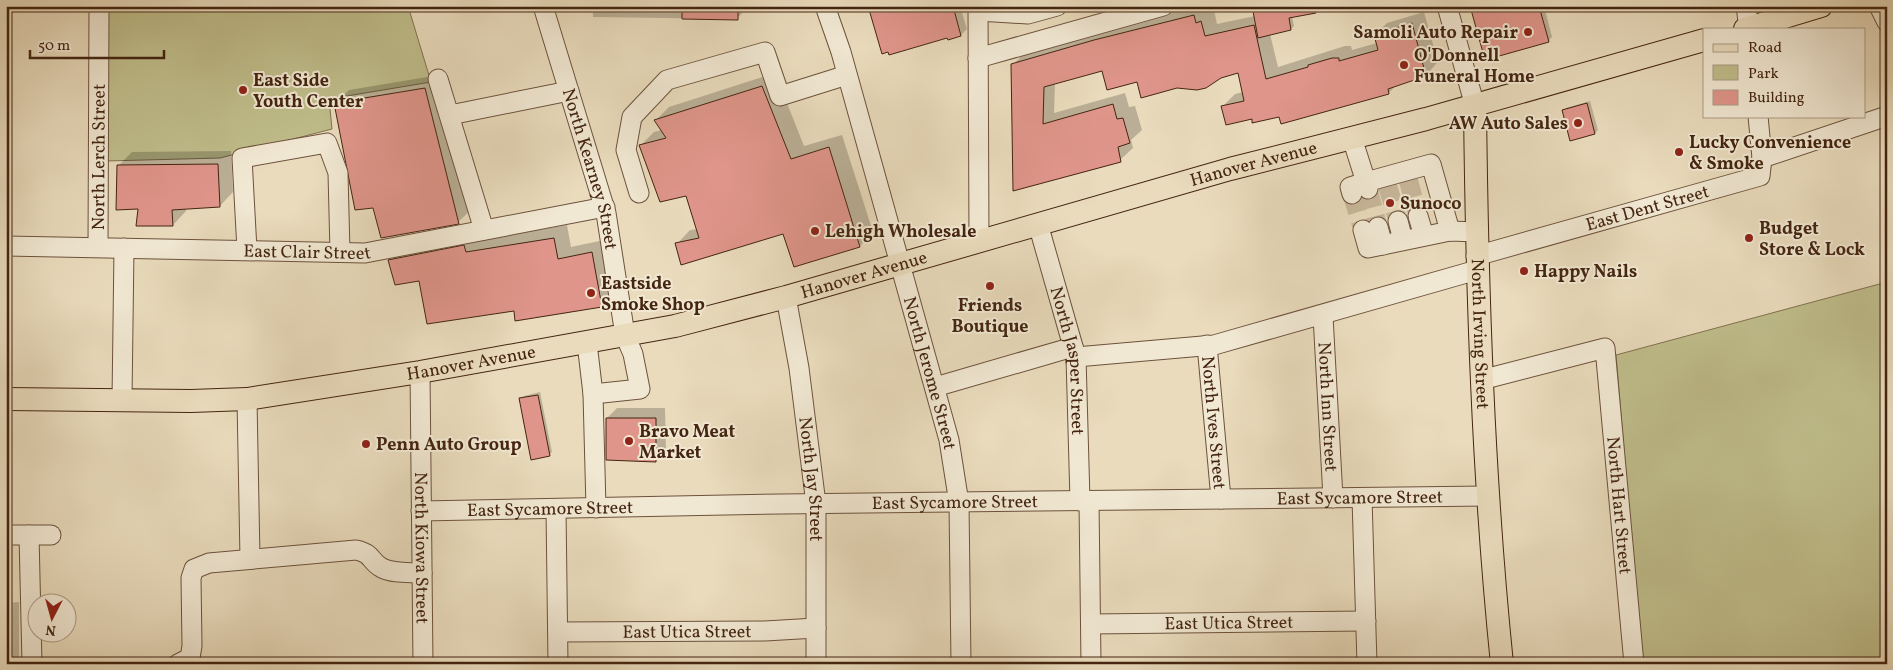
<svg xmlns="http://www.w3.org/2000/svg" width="1893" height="670" font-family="Vollkorn,serif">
<rect width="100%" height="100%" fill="#e9dbbc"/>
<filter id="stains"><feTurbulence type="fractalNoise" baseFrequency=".004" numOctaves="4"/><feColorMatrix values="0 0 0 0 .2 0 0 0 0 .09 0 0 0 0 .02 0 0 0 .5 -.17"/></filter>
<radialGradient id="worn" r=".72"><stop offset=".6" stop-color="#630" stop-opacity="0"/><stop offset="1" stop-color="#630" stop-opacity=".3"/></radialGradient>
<!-- green -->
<path fill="#bfbd8b" stroke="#82714e" d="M107,6H408L431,82L329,99L332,129L220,158L106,161Z
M1887,282V664H1642L1616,355Z"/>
<!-- shadow -->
<path fill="#0003" d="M593,6H748L737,19L593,17Z
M868,6H964L961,9L967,29L961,35L883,52Z
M1196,6H1207L1208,11L1214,10L1217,24L1255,16L1254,6H1324L1321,10L1292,17L1294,26L1291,29L1270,34L1278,67L1345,46H1351L1352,50L1377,43L1375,35L1387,23L1424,12L1438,62L1426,75L1397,84L1389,93L1280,115L1253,118L1223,106L1235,94L1243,92L1239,72L1138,81L1103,70L1055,83L1054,113L1125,93L1129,107L1135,106L1142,130L1131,140L1133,148L1120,160L1014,189L1013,65L1025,52L1108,28Z
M1472,6H1544L1552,37L1548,41Z
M775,73L804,146L842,135L873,232L860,246L784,232L677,244L690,230L698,229L687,194L641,145L654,132L662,130L656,120L669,107Z
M439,75L472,209L458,222L336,103L349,90Z
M1590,101L1598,130L1595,133L1563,111L1566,108Z
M231,151L233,192L220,206L186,208V211L173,225L119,165L132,152Z
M567,225L571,247L604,240L614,293L602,306L515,310L420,280L389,260L402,248L478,240Z
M540,392L552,452L549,455L521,399L524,396Z
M617,408H665L666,451L655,461L607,418Z
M19,602V660H23V664H6V603Z"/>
<!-- building -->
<path fill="#df958a" stroke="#442511" d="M682,6H738V20L682,19Z
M868,6H953L961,36L948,40L947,38L889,55L888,52L882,54Z
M1252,6H1315L1316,13L1289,18L1291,30L1258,38Z
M1470,6H1539L1549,42L1485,60Z
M1194,15L1196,23L1201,21L1205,36L1254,25L1266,79L1308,67V65L1332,58H1339V61L1378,50L1374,35L1412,23L1426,76L1388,89L1389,94L1281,124L1279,117L1252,123V119L1226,125L1221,106L1244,101L1238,73L1221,78L1206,88L1197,90L1177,88L1141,98L1137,82L1107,90L1102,71L1044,87L1043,124L1113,104L1117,119L1123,118L1130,143L1118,147L1121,162L1013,191L1011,64L1094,40Z
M762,86L791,159L829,147L860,247L794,267L783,234L681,265L675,243L699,238L686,196L660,202L639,145L666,138L654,120Z
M425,88L459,224L381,238L373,208L355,210L334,103Z
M1587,103L1595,134L1570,141L1562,110Z
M218,164L220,207L172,210L173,226H136L138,209L116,210L117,165Z
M554,238L558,259L592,252L602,307L515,321L514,311L427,324L419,281L395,285L388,260L464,245L466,252Z
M538,395L550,456L531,460L519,398Z
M606,418H656V462L606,460Z"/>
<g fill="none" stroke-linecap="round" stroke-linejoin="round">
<!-- minor-tunnel -->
<path stroke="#c8b79a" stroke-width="19" stroke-dasharray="19 9" stroke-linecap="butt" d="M1408,179L1418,216
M1387,184L1398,221
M1368,189L1378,227
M1352,194L1363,230"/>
<defs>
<g id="minor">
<path id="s1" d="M543,6L606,213L625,335L633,354L640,389L593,394L596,508"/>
<path id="s2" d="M825,6L841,52L949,440L959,503L961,664"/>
<path d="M978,6L979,241"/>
<path d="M1447,6L1475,106"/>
<path d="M1746,6L1749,29"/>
<path d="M1879,6L1887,22"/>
<path d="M978,11L1028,14L1057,6"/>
<path d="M978,58L1163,6"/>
<path d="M438,79L484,230"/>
<path d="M450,115L569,91"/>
<path d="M1762,158L1887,116"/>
<path d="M1368,189L1366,182L1431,164L1450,231"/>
<path d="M639,193L626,150L632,117L667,80L765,52L780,96L847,75"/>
<path d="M1352,194L1350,187L1366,182L1352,138"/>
<path d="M1418,216L1424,236"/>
<path d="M1398,221L1403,240"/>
<path id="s3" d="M1038,224L1076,357L1080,501"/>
<path d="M1378,227L1383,245"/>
<path d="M1363,230L1368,248L1450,231L1477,232"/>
<path id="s4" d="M6,246L365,253L605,207"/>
<path id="s5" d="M98,247L99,6"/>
<path d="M247,250L242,158L327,143L338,173L340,252"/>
<path id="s6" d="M1476,256L1760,176L1762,158L1758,116"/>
<path id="s7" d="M786,297L799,368L816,504V664"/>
<path id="s8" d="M1323,316L1333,498"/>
<path d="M587,343L593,394"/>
<path id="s9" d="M1207,345L1221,499"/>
<path d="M1076,357L1214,345L1477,270"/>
<path id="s10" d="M420,372L423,664"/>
<path id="s11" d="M1481,380L1605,348L1634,664"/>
<path d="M935,387L1073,347"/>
<path d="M247,399L250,559"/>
<path d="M122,400L124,248"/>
<path d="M1362,498L1367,664"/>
<path d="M1089,501L1091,664"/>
<path d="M556,509L558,664"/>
<path id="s12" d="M421,511L781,504L1488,496"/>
<path d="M6,535H51"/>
<path d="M29,535L32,664"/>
<path id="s13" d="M1091,624L1366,621"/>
<path id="s14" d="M558,632L765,631L816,628"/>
<path d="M178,664L190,658L192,646L191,578L194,569L209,563L356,550C374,554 369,561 382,568C394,574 409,572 422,573"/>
</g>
<g id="major">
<path d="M1745,29L1821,6"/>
<path id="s15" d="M1475,106C1477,292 1483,478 1502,664"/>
<path id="s16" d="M6,399L191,401L247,399L420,372L675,326L786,297L1230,169L1426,119L1704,40"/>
</g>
</defs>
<!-- minor casing -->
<use href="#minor" stroke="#6d523c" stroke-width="21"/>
<!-- major casing -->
<use href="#major" stroke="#442511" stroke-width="24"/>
<!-- minor -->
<use href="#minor" stroke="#f1e8d3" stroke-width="19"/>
<!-- major -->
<use href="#major" stroke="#e9dbbc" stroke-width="22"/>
</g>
<!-- markers -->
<g fill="#8f2418" stroke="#f1e8d3" stroke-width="2">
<circle cx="1528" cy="32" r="5"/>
<circle cx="1404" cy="65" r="5"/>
<circle cx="243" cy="90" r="5"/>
<circle cx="1578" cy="123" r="5"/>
<circle cx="1679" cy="152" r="5"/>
<circle cx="1390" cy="203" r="5"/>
<circle cx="815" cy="231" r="5"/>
<circle cx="1749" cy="238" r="5"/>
<circle cx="1524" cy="271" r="5"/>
<circle cx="990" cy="286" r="5"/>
<circle cx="591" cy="293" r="5"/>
<circle cx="629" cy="441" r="5"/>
<circle cx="366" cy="444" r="5"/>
</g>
<g text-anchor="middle" stroke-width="4" stroke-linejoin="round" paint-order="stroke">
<!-- poi labels -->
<g font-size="18" font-weight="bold" fill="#442511" stroke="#f1e8d3" text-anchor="start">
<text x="1518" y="38" text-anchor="end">Samoli Auto Repair</text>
<text x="1414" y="61">O'Donnell<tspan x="1414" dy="21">Funeral Home</tspan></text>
<text x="253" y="86">East Side<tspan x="253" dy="21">Youth Center</tspan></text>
<text x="1568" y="129" text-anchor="end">AW Auto Sales</text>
<text x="1689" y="148">Lucky Convenience<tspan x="1689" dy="21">&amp; Smoke</tspan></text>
<text x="1400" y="209">Sunoco</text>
<text x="1759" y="234">Budget<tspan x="1759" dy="21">Store &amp; Lock</tspan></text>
<text x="825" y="237">Lehigh Wholesale</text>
<text x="1534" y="277">Happy Nails</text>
<text x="601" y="289">Eastside<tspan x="601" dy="21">Smoke Shop</tspan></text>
<text x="990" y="311" text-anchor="middle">Friends<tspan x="990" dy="21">Boutique</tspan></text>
<text x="639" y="437">Bravo Meat<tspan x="639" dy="21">Market</tspan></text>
<text x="376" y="450">Penn Auto Group</text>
</g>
<!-- street labels -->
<g font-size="18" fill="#442511" stroke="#f1e8d3">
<text dy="6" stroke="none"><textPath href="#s5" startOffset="90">North Lerch Street</textPath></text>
<text dy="6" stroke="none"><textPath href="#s16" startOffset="1276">Hanover Avenue</textPath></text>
<text dy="6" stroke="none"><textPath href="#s1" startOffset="170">North Kearney Street</textPath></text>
<text dy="6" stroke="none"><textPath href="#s6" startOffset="178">East Dent Street</textPath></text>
<text dy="6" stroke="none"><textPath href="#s4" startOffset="301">East Clair Street</textPath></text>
<text dy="6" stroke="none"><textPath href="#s16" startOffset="871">Hanover Avenue</textPath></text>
<text dy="6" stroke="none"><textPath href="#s15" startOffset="228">North Irving Street</textPath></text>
<text dy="6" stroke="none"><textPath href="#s3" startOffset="141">North Jasper Street</textPath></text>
<text dy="6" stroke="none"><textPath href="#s16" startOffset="468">Hanover Avenue</textPath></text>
<text dy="6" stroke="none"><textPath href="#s2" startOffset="382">North Jerome Street</textPath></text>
<text dy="6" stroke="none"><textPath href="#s8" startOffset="91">North Inn Street</textPath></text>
<text dy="6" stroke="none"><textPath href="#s9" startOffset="78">North Ives Street</textPath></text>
<text dy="6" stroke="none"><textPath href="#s7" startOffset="184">North Jay Street</textPath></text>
<text dy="6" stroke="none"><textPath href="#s12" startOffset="939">East Sycamore Street</textPath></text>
<text dy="6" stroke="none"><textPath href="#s12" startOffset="534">East Sycamore Street</textPath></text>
<text dy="6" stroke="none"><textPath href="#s11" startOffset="286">North Hart Street</textPath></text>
<text dy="6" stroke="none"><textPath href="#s12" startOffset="129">East Sycamore Street</textPath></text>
<text dy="6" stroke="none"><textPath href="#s10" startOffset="176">North Kiowa Street</textPath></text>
<text dy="6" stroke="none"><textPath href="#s13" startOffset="138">East Utica Street</textPath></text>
<text dy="6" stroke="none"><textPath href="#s14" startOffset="129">East Utica Street</textPath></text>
</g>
</g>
<!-- margin -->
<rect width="1893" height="670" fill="none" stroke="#e9dbbc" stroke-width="25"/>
<rect x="8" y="8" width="1878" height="655" fill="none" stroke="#442511" stroke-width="2.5"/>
<rect x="12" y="12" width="1868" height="645" fill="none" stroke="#442511"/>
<!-- legend -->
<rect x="1703" y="28" width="162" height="90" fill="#f1e8d3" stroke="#ac9a85"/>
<rect x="1713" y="44" width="25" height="8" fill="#e9dbbc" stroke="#ac9a85"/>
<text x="1748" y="52" font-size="15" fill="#442511">Road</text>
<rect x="1713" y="65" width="25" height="15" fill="#bfbd8b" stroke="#ac9a85"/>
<text x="1748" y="78" font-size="15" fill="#442511">Park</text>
<rect x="1713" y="90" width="25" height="15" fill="#df958a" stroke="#ac9a85"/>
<text x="1748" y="102" font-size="15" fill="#442511">Building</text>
<!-- north arrow -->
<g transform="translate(52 618) rotate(186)"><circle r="24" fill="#f1e8d3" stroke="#ac9a85"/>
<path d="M0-4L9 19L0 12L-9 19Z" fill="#8f2418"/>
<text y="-8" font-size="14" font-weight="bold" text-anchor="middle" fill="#442511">N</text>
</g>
<!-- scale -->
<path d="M30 50v8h134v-8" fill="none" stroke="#442511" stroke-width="2.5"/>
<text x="38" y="50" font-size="15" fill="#442511" stroke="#f1e8d3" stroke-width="4" paint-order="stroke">50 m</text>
<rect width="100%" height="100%" filter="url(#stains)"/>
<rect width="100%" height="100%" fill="url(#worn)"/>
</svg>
